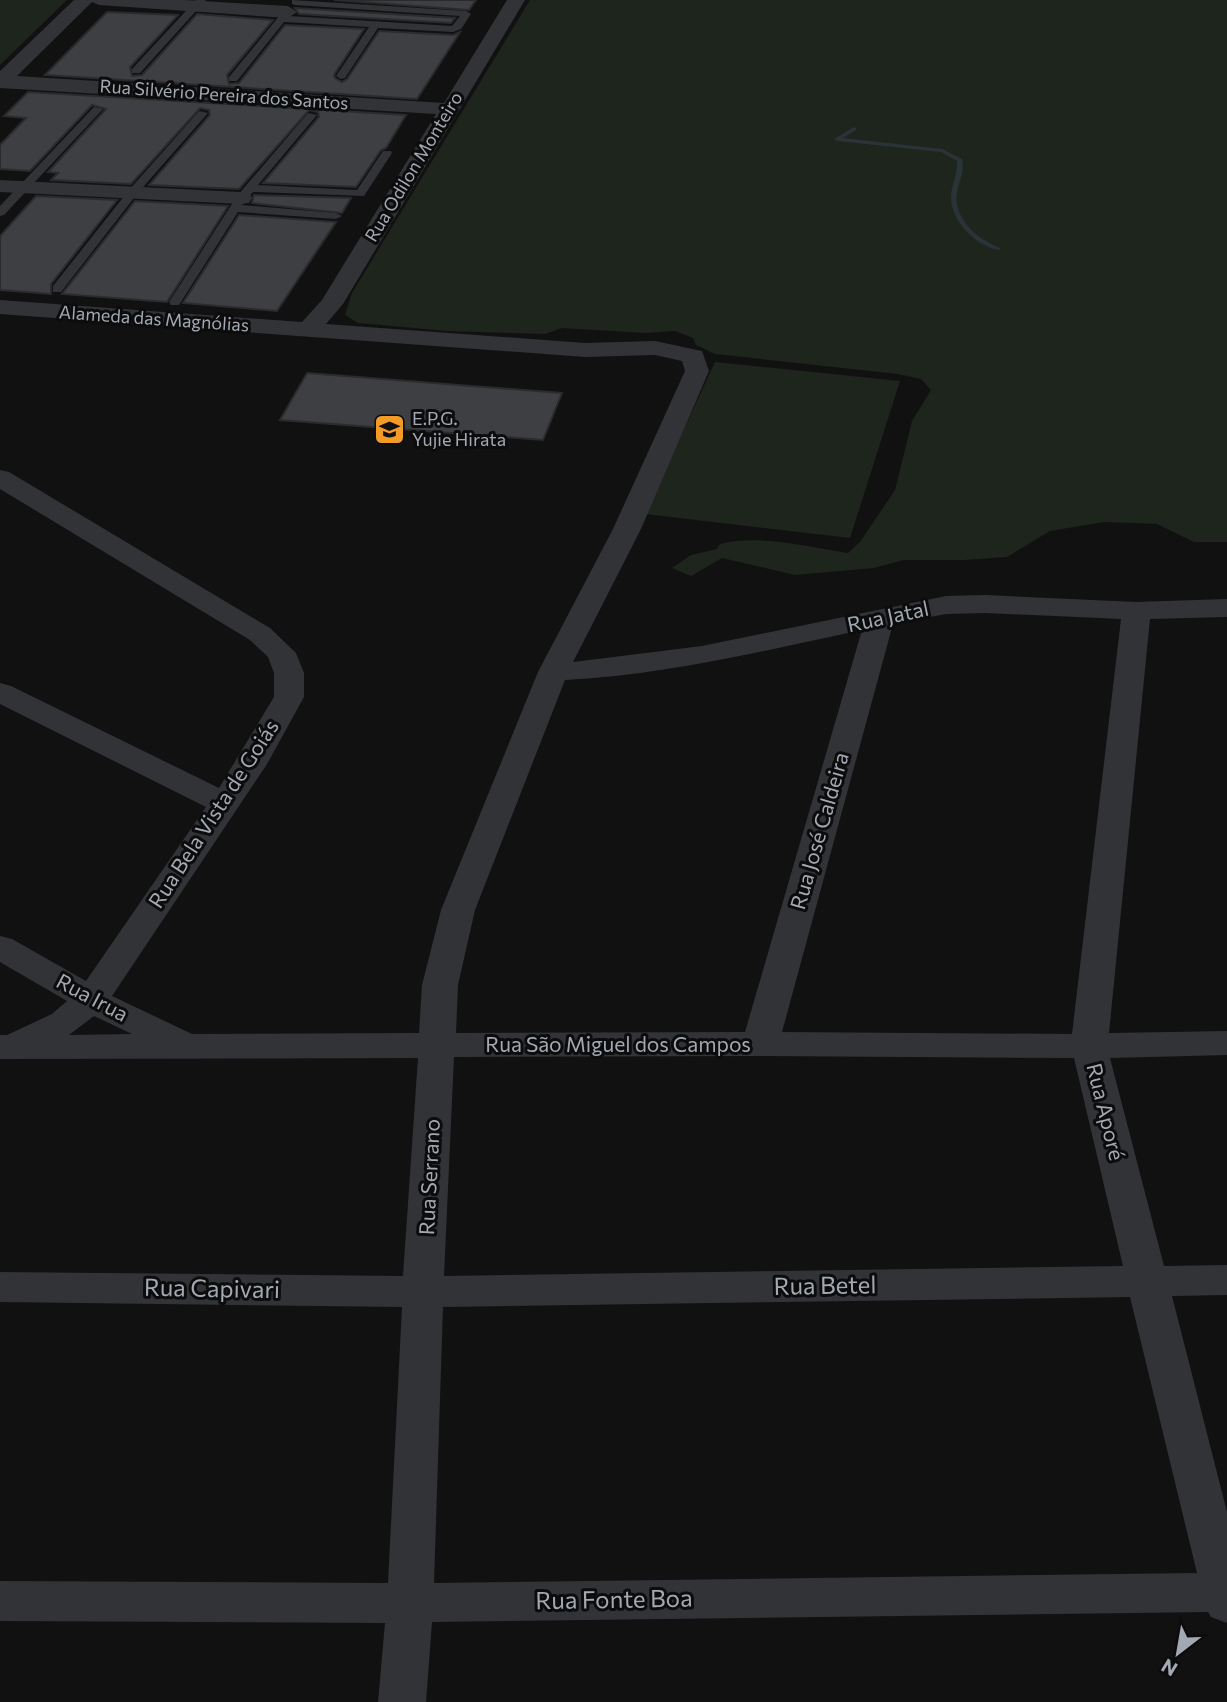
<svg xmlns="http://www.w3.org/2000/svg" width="1227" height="1702" font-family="Commissioner,sans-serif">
<rect width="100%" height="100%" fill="#111112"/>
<!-- green -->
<path fill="#1d251d" d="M0,0H67L0,65Z
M530,0H1227V542H1194L1157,524L1104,522L1050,531L1007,557L964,560H903L874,568L795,575L722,558L691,576L672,568L691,555L717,549L720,544C762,534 806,547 848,553L860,542L895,490L912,421L931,390L921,379L898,374L715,354L696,345L693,338L675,331L645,333L562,328L545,334L448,331L358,323L345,315L352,293Z
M715,362L900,381L850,538L645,514Z"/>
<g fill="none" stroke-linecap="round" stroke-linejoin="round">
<!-- stream -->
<path fill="#293338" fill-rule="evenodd" d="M854,127L857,129L856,130L843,138L942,149L962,159C965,171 959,181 957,193C953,218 978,240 1000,248V250C978,248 953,223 951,200C950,187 958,175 957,161L941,152L837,141L834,139Z"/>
</g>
<!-- building -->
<path fill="#3d3f42" stroke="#2b2b2e" stroke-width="2" d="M334,0H476L469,10Z
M295,8L455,18L451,23L299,14Z
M107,12L178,15L130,67L132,76L142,75L197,14L273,20L227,75L229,84L239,83L285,25L364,29L334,75L335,78L342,82L347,79L379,31L453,35L460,32L417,99L45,75Z
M28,92L406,115L386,148L381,150L356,187L263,183L319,117L318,112L309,110L239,189L149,185L210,115L209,110L200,108L131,184L51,180L58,173L48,172L106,109L92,105L30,171L0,169V145L26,118L4,116Z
M254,195L351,198L342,213L252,203Z
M36,196L117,200L51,284V294L0,290V236Z
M135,201L228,206L167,302L62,294Z
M239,215L336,222L277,311L183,303Z
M307,373L562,393L543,440L280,420Z"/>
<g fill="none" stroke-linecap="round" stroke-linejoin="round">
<!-- lane -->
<path fill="#323337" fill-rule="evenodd" d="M196,0H206L140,73H132V69Z
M292,0L466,11L471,14L461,29L453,32L378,28L345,78L341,79L336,76L369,27L284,22L237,81H229V77L285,9L293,11L289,16L452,26L460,16L295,5L292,4Z
M94,107L103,109L4,215L0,216V206Z
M199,111L208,113L137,194L61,292H53V286L129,190Z
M308,113L317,115L258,185L357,190L383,151H391L392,153L364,196L253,192L242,205L336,213L342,216L336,219L238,212L179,305H171L169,302L237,196Z"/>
<!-- street -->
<path fill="#323337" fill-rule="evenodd" d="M74,0H185L288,6L297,12L288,18L99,5L92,2L17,76L444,103L507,0H525L343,304L326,324L585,343L655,341L702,351L709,371L641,529L573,662L702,646L946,596L986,595L1136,602L1227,599V617L1150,619L1109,1033L1227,1031V1055L1110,1058L1164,1266L1227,1265V1295L1172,1296L1227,1512V1623L1211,1617L1208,1612L432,1622L426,1702H378L385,1623L0,1621V1581L388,1583L402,1307L0,1302V1272L403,1276L418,1058L0,1059V1035H7L52,1014L67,1001L0,962V936L12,939L86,981L206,807L0,704V683L11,686L219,788L274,697V673L268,657L250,640L0,489V470L9,472L270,628L296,653L304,673V697L267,764L112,996L192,1034L419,1033L422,985L441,910L538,672L613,529L685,371L682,361L655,355L585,357L0,314V300L302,322L322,300L436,114L0,88V71ZM986,613L1121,619L1072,1034L782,1032L893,624L946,614ZM862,630L745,1032L456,1033L458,985L475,910L565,680C666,675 763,651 862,630ZM94,1016L132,1034L69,1035ZM760,1056L1074,1058L1123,1266L444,1276L454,1057ZM1130,1297L1197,1573L434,1583L443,1307Z
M0,180L241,192L249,193L252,198L249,203L241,204L0,192Z"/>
</g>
<!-- icons -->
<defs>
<symbol id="school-square" viewBox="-11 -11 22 22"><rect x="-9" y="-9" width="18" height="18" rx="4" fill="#f49b27" stroke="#0c0c0d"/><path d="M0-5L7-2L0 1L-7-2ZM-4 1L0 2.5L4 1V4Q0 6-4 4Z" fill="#111"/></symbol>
</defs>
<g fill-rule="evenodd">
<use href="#school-square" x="372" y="412" width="35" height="35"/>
</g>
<g text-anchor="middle" stroke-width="6" stroke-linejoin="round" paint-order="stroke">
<!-- far-street labels -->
<g font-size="18" fill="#a2a9b3" stroke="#0c0c0d">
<text transform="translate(224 95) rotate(4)" y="6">Rua Silvério Pereira dos Santos</text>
<text transform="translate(414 167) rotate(-59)" y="6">Rua Odilon Monteiro</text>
<text transform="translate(154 319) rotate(4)" y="6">Alameda das Magnólias</text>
</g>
<!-- far-poi labels -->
<g font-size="18" fill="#a2a9b3" stroke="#0c0c0d" text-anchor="start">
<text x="412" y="425">E.P.G.<tspan x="412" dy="21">Yujie Hirata</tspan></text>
</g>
<!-- street labels -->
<g font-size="21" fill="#a2a9b3" stroke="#0c0c0d">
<text transform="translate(888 617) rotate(-12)" y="7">Rua Jatal</text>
<text transform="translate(214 814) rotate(-57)" y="7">Rua Bela Vista de Goiás</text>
<text transform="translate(820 831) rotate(-74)" y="7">Rua José Caldeira</text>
<text transform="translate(92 998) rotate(28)" y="7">Rua Irua</text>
<text x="618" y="1052">Rua São Miguel dos Campos</text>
<text transform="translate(1105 1112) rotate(76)" y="7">Rua Aporé</text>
<text transform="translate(430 1177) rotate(-87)" y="7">Rua Serrano</text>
</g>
<!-- near-street labels -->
<g font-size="24" fill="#a2a9b3" stroke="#0c0c0d">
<text transform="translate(825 1286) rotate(-1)" y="8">Rua Betel</text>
<text transform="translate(212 1289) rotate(1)" y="8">Rua Capivari</text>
<text transform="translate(614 1600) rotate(-1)" y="8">Rua Fonte Boa</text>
</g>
</g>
<!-- north arrow -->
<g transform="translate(1178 1653) rotate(211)" stroke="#0c0c0d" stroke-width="5" paint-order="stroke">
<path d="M0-5L12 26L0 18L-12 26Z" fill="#a2a9b3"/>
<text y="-10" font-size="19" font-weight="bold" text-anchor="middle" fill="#a2a9b3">N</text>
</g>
</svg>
